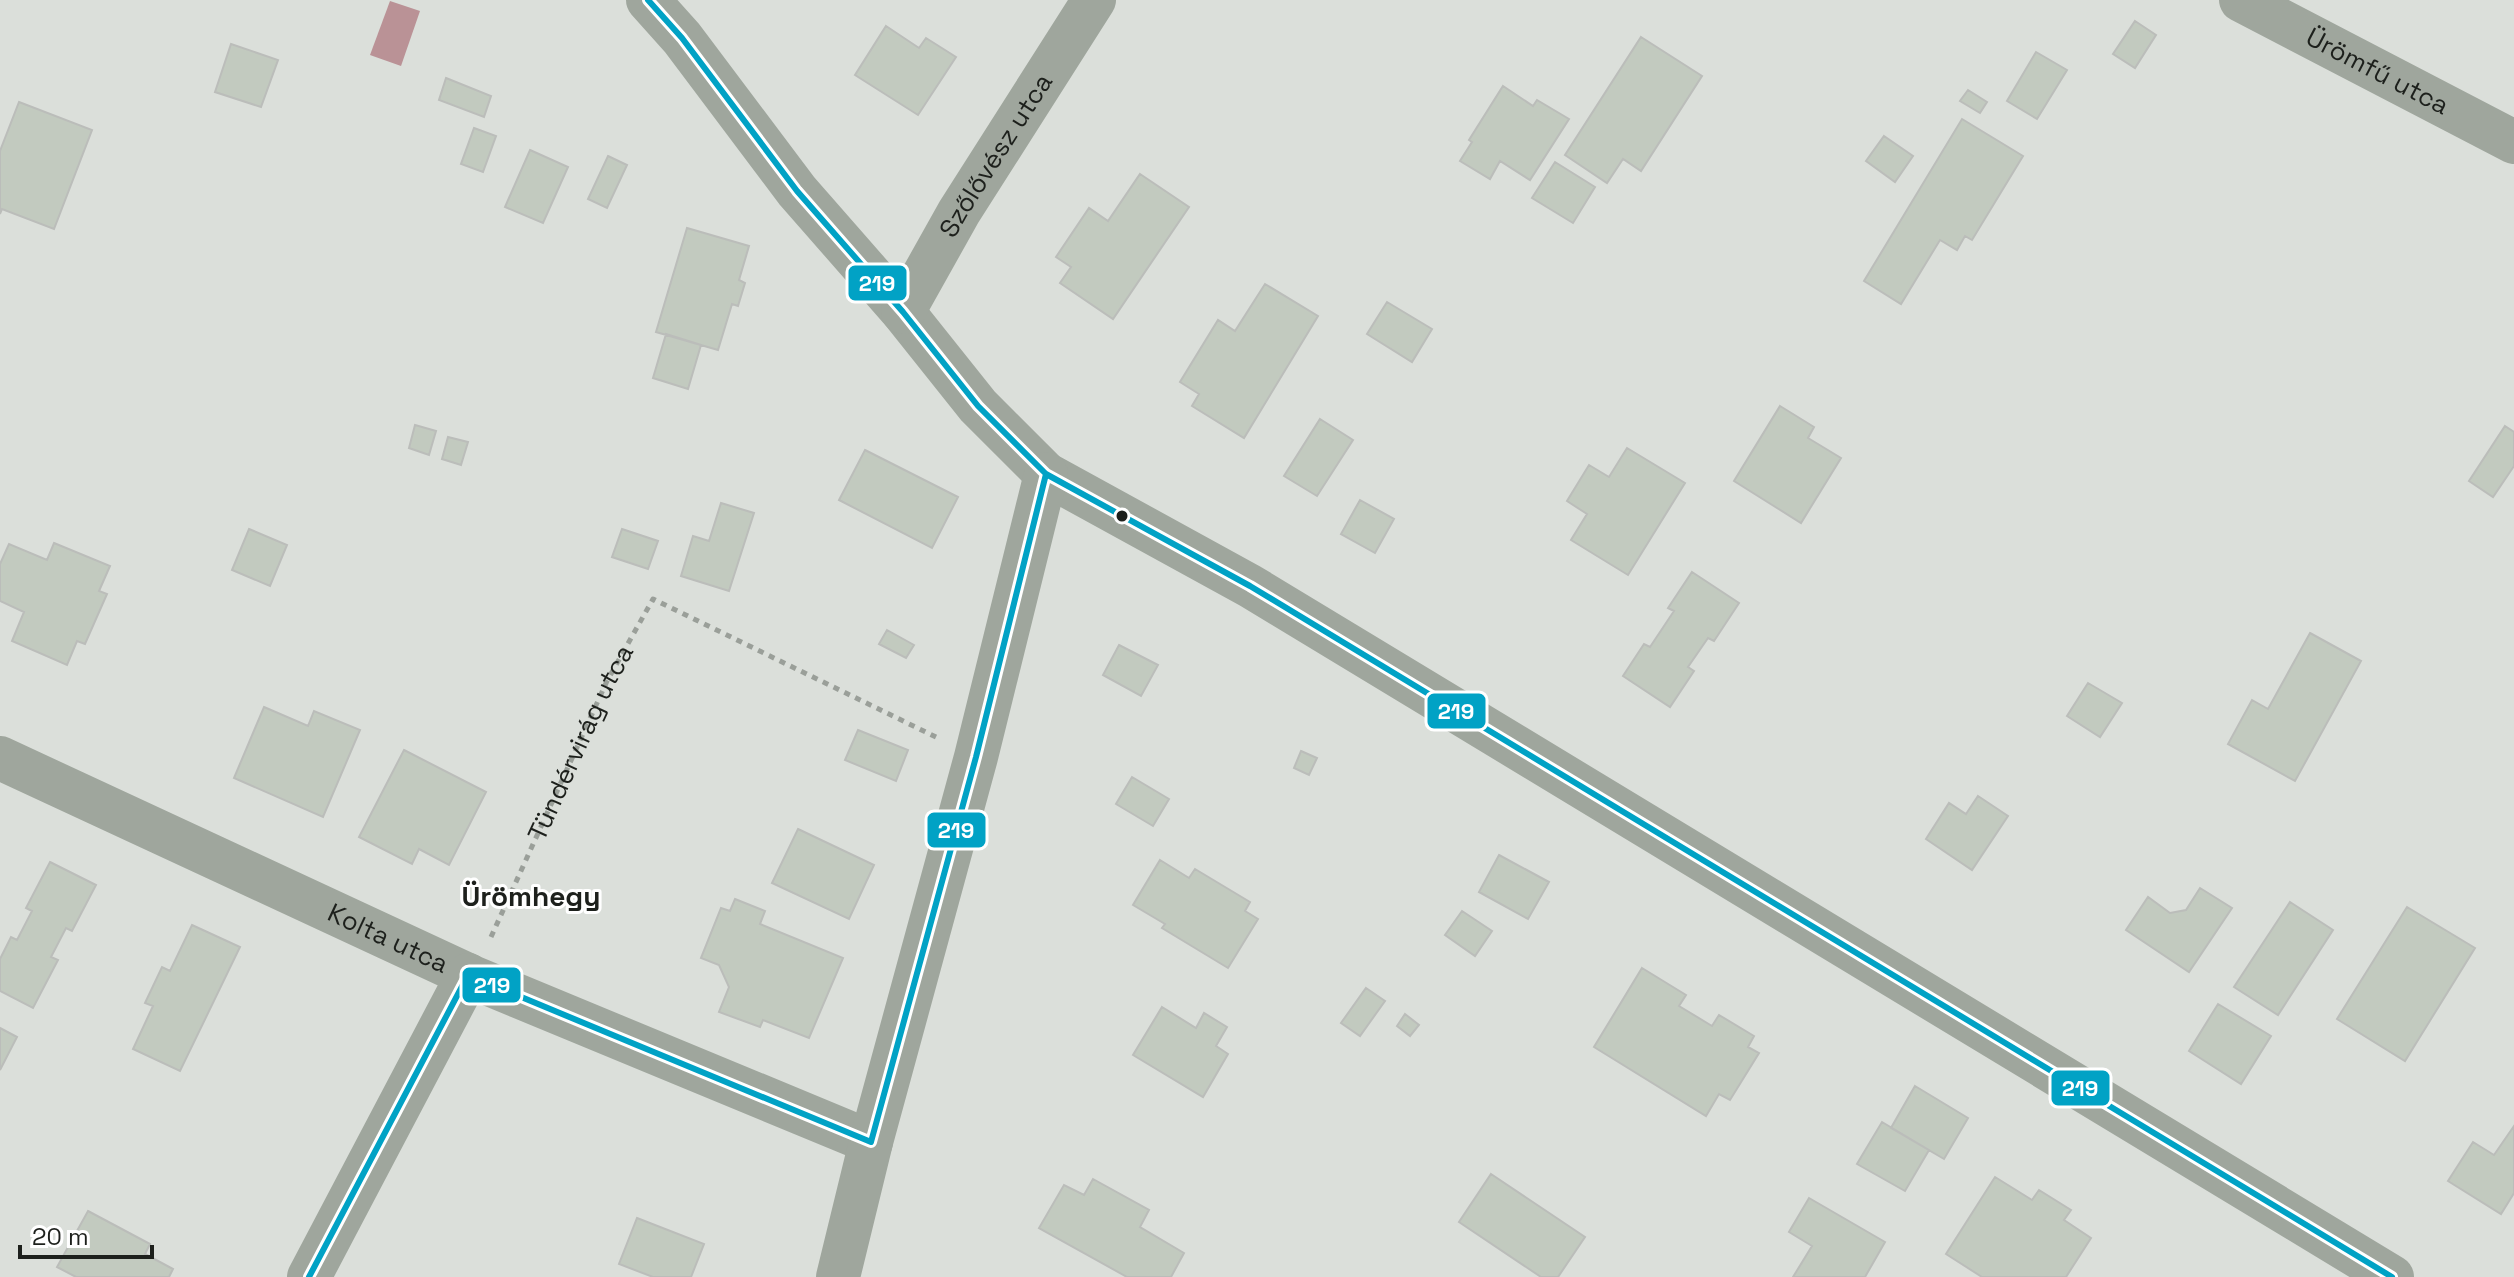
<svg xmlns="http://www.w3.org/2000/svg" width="2514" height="1277" font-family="'Space Grotesk',sans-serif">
<rect width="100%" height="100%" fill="#dbdfda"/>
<!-- water -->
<path fill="#ba9296" d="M390,1L420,11L401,66L370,55Z"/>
<!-- building -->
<path fill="#c2cabf" stroke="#bbbdba" stroke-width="2" d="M2135,21L2156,35L2135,68L2113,54Z
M886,26L919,48L926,38L956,57L918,115L855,75Z
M1641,37L1702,76L1641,171L1623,159L1607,183L1565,155Z
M231,44L278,60L261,107L215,92Z
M2036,52L2067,70L2037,119L2007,101Z
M446,78L491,96L484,117L439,100Z
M1503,86L1533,106L1537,100L1569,119L1530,180L1500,161L1490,179L1460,161L1472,142L1469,140Z
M1968,90L1987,102L1980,113L1960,101Z
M19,102L92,130L54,229L2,209L0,214V151Z
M1962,119L2023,156L1972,240L1965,236L1957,250L1940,240L1901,304L1864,281Z
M474,128L496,136L483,172L461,164Z
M1884,136L1913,156L1895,182L1866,161Z
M530,150L568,167L543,223L505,207Z
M608,156L627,165L607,208L588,199Z
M1555,162L1595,187L1573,223L1532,198Z
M1140,174L1189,207L1113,319L1060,283L1071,267L1056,257L1089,208L1108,221Z
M687,228L749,246L739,280L745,283L738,306L732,304L718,350L656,332Z
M1265,284L1318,316L1244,438L1192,406L1199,394L1180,382L1218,320L1235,331Z
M1387,302L1432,329L1412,362L1367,334Z
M666,334L701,345L688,389L653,378Z
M1780,406L1814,427L1808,438L1841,458L1801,523L1734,481Z
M1320,419L1353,440L1317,496L1284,476Z
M415,425L436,431L429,455L409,448Z
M2505,426L2514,432V466L2493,497L2469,481Z
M448,437L468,442L461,465L442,459Z
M1627,448L1685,483L1628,575L1571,540L1587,514L1567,501L1589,465L1609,477Z
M865,450L958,497L932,548L839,500Z
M1360,500L1394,519L1375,553L1341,534Z
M721,503L754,513L729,591L681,576L693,536L709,541Z
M249,529L287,545L270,586L232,570Z
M622,529L658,541L648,569L612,557Z
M54,543L110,566L99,591L107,594L85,644L77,641L67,665L12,641L24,612L0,601V564L9,544L47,560Z
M1692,572L1739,603L1714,641L1708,638L1688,667L1694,671L1670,707L1623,676L1644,644L1650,647L1674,611L1668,608Z
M887,630L914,645L906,658L879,644Z
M2310,633L2361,661L2295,781L2228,744L2252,700L2268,709Z
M1119,645L1158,665L1141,696L1103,675Z
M2088,683L2122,703L2100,737L2067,716Z
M264,707L308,726L314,711L360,730L323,817L234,778Z
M858,730L908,750L896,781L845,760Z
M404,750L486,792L449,865L419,849L412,864L359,837Z
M1301,751L1317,758L1309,775L1294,768Z
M1132,777L1169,799L1153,826L1116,804Z
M1978,796L2008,816L1972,870L1926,839L1949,803L1966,814Z
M798,829L874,865L849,919L772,883Z
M1499,855L1549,882L1528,919L1479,892Z
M1160,860L1189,878L1195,869L1250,902L1245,911L1258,919L1228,968L1162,928L1165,924L1133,905Z
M50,862L96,885L72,931L66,928L51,957L58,960L33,1008L0,991V959L11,937L17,940L32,911L26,908Z
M2200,888L2232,908L2189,972L2126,930L2148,897L2170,913L2186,910Z
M735,899L765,911L760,924L843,958L809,1038L763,1020L760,1027L719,1012L729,987L719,965L701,958L721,908L730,911Z
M2290,902L2333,930L2278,1015L2234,987Z
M2407,907L2475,948L2405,1061L2337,1019Z
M1462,911L1492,931L1475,956L1445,935Z
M192,925L240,947L180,1071L133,1049L153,1006L145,1003L162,967L170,971Z
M1642,968L1686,995L1679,1006L1712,1026L1719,1015L1754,1036L1748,1047L1759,1053L1730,1100L1719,1094L1706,1116L1594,1047Z
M1366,988L1385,1001L1360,1036L1341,1023Z
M2218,1004L2271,1036L2241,1084L2189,1051Z
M1162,1007L1196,1028L1204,1013L1227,1027L1216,1046L1228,1054L1203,1097L1133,1055Z
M1405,1014L1419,1025L1410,1036L1397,1026Z
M0,1028L17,1037L0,1070Z
M1915,1086L1968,1118L1944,1159L1891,1128Z
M1882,1122L1929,1150L1905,1191L1857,1164Z
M2514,1126V1193L2501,1214L2448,1181L2473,1142L2494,1155Z
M1491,1174L1585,1237L1558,1277H1541L1459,1222Z
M1995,1177L2032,1200L2039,1190L2071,1210L2064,1220L2091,1238L2066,1277H1982L1946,1254Z
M1093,1179L1149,1210L1140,1227L1184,1253L1171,1277H1127L1039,1228L1064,1185L1084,1195Z
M1809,1198L1885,1242L1865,1277H1793L1812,1246L1789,1232Z
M88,1211L150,1244L145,1254L173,1269L169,1277H76L57,1267Z
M637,1218L704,1244L691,1277H653L619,1264Z"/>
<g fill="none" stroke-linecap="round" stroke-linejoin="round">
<!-- path -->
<path stroke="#9a9f99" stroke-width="5" stroke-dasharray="6 6" stroke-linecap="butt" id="s1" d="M491,937L607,681L653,599L936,737"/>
<!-- minor -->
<g stroke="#9fa69d" stroke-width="44">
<path d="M648,0L682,38L797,191L903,312L978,406L1046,474L1250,586L2392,1277"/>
<path id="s2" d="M2241,0L2514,142"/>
<path id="s3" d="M903,312L959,212L1094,0"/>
<path id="s4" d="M0,758L472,977L871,1142"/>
<path d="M309,1277L468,975"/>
<path d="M838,1277L871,1142L976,757L1046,474"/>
</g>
<defs>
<path id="bus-1" d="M648,0L682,38L797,191L903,312L978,406L1046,474L1250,586L2392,1277
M309,1277L468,975L871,1142L976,757L1046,474"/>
</defs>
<!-- bus-1 casing -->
<use href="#bus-1" stroke="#fff" stroke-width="12"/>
<!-- bus-1 -->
<use href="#bus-1" stroke="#01a2c5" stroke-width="6"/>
</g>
<!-- markers -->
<circle fill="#1d201c" stroke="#fff" stroke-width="3" cx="1122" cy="516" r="7"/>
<g text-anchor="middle" stroke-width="6" stroke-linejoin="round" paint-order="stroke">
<!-- street labels -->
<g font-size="26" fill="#1d201c" stroke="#fff">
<text dy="9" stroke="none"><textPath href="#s2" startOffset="154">Ürömfű utca</textPath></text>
<text dy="9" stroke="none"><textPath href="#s3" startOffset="182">Szőlővész utca</textPath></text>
<text dy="9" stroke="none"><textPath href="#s1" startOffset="214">Tündérvirág utca</textPath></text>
<text dy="9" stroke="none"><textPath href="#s4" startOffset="428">Kolta utca</textPath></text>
</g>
<!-- neighbourhood labels -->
<g font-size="28" font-weight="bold" fill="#1d201c" stroke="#fff">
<text x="531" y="906">Ürömhegy</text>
</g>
</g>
<g stroke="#fff" stroke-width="3">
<rect x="847" y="264" width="61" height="38" rx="8" fill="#01a2c5"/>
<rect x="1426" y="692" width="61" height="38" rx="8" fill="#01a2c5"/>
<rect x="926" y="811" width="61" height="38" rx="8" fill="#01a2c5"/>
<rect x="461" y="966" width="61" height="38" rx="8" fill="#01a2c5"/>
<rect x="2050" y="1069" width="61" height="38" rx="8" fill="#01a2c5"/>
</g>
<g font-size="22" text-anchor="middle" font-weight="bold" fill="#fff">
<text x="877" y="291">219</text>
<text x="1456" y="719">219</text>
<text x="956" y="838">219</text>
<text x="492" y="993">219</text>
<text x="2080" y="1096">219</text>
</g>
<!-- scale -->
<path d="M20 1245v12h132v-12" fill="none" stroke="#1d201c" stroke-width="4"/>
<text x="32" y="1245" font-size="24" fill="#1d201c" stroke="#ffffff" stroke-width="6" paint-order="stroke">20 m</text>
</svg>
